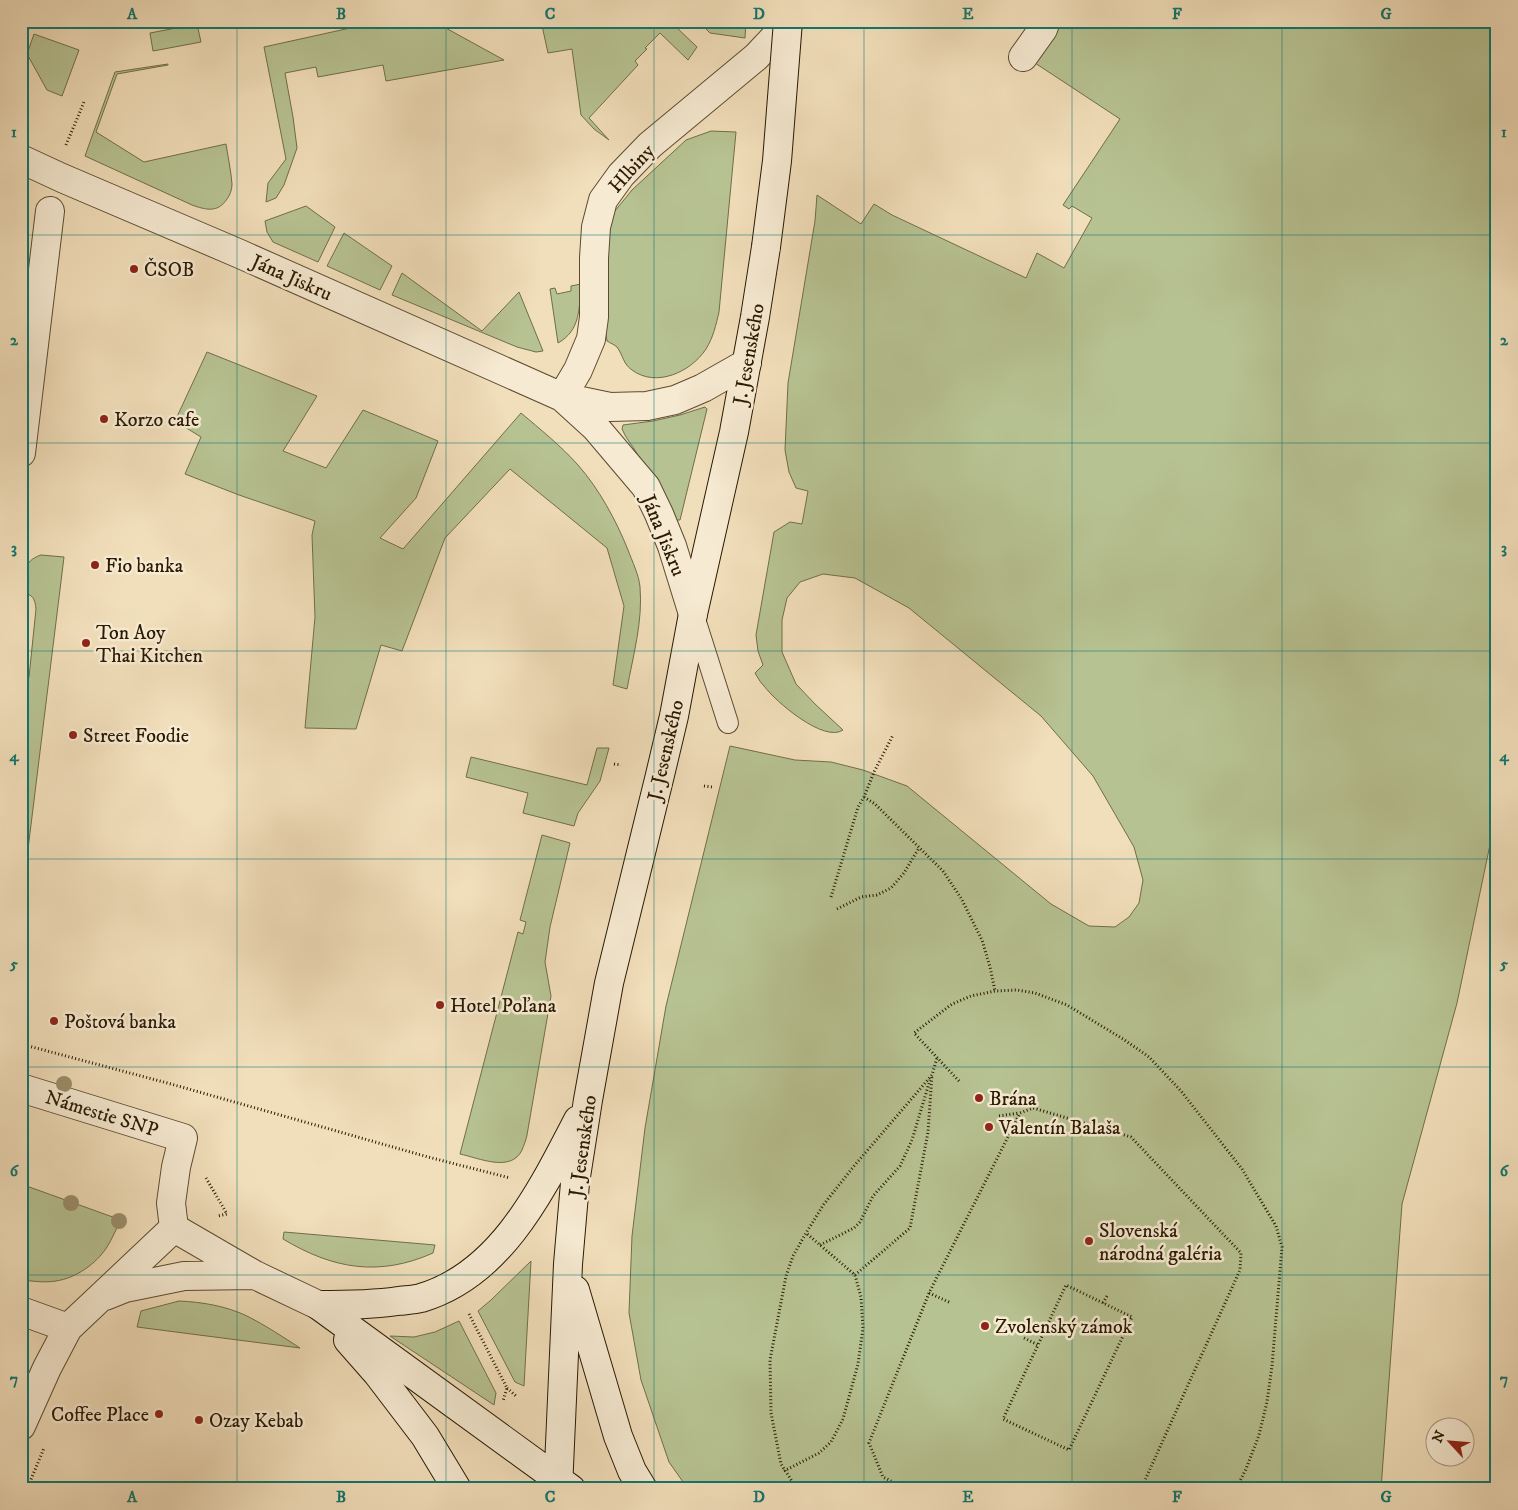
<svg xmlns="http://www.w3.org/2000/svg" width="1518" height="1510" font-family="'IM FELL DW Pica',serif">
<rect width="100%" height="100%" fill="#f1deba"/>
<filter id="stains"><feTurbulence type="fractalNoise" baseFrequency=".004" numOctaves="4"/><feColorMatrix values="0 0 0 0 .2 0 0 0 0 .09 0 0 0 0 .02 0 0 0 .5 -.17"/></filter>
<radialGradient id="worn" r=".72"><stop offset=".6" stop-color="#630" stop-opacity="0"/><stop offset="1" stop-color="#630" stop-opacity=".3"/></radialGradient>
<!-- green -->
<path fill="#b7c292" stroke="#706e4a" d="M382,21H433L504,60L386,81L383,65L318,77L316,67L285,73L293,117L297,148L284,185L276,198L266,202L268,183L286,159L264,47Z
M541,21H678L674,25L697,47L688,60L660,33L645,48L647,49L635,61L638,65L589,118L609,140L594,129L581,115L572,49L548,53Z
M698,21H746L745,38L710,33Z
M1060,21H1497V811L1457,1003L1402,1204L1381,1489H688L669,1462L641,1380L629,1313L632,1236L645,1128L666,1006L730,746L795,760L831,762L863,770L907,786L1051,904L1089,926L1115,927L1129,917L1139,903L1143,880L1134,847L1093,776L1041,716L909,608L855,578L823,574L800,582L787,598L782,620V652L796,684L815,704L843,730C824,743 776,702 764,686C760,682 758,678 755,673L763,665L758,651L756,635L774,532L790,522L802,524L808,491L796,488L789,472L785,450L788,383L815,221L817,195L861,224L874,204L892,215L1026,278L1037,253L1064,268L1092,218L1072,206L1069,209L1063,205L1120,119L1032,61Z
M197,24L201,42L153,51L150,33Z
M34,34L79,50L62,96L47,90L27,54Z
M168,64V65L117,74L96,132L144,162L226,144C228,157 231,171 232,184C232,190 230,195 227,199C218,213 206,210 192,205L85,156L115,72Z
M711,131L736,132L719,312C716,325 713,338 706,349C691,372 656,388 632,370C623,364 623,355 617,347C615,345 610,343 607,341L603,318L605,236L614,212L632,190L686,140Z
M306,206L335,227L318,262L273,242L267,232L265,221Z
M344,233L392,266L380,290L327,266Z
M402,273L482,331L519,292L543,351L536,352L517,347L392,295Z
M581,284C579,308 581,330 558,343L550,289L555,288L557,294L571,291V286Z
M207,352L317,396L283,451L326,468L363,410L438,441L416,498L380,538L403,549L521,413C540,429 561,446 578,465C599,489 616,520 628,550C632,561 639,575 640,587C643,621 633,656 627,689L613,685L624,606L607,548L510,469L445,538L402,651L381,645L356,729L305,728L315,617L312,535L315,521L239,495L185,474L201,437L175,421Z
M705,407L707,409L680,520H676L659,486L626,437L622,429L623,425L653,421L680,415Z
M41,555L64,557L21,906V691L25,687L29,677L36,609C35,599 33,594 22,593C24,576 22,561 41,555Z
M597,748H609L600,781L578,813L574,826L523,813L528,793L466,777L471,757L587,785Z
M542,835L570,843L550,927L545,962L551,996L527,1135C526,1140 524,1145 522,1150C511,1173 479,1158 460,1154L518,932L523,934L526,922L520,920Z
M21,1184L121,1220C116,1229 112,1239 107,1247C96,1264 76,1278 56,1281C44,1283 33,1281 21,1280Z
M284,1232L435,1245L433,1253C379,1277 333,1269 283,1239Z
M531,1261L524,1386L515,1382L478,1311L491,1300Z
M179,1301C202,1302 226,1306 247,1316C265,1325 283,1337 300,1348L137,1327L141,1311Z
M459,1321L496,1393L494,1405L390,1336L414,1337L435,1332Z"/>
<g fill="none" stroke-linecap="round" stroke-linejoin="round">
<defs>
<path id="lane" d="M694,616L728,723"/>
<path id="street" d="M1023,57L1043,29L1046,21
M21,159L62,178L240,254L562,397L610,407L647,406L675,400L703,388L747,363
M562,397L578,370L591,339L594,317V258L596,227L603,200L621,175L650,145L756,57L790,21
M562,397L596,428L646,487L659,514L672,546L693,614
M21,453L50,211
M21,1088L183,1138L176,1167L171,1203L174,1228
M174,1228L255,1275L318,1305
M105,1296L125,1288L184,1276L254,1275
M21,1311L68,1328
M21,1426L47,1368L68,1328L174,1228"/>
<path id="secondary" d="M575,1290L618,1436L632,1471L643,1489
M318,1305C345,1305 371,1305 398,1301C405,1300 413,1300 421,1298C502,1274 542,1189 578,1120
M318,1305L571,1489
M348,1340L377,1373L425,1436L457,1489
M558,1489L568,1264L575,1183L588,1100L609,983L660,775L674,716L693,614L734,432L755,317L766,247"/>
</defs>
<!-- lane casing -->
<use href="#lane" stroke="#5c4b30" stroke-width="22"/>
<!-- street casing -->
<use href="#street" stroke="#5c4b30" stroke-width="30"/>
<!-- secondary casing -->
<use href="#secondary" stroke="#2a1a02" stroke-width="30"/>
<!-- path -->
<path stroke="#2a1a02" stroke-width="3" stroke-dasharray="1 2.5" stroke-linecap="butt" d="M66,145L84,102
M614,764L621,765
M704,786L712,787
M864,797L875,804L943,871L961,898L982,940L990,967L995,991
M831,897L858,807L864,797L874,772L893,735
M837,909L861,897L877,895L891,888L904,873L919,848
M21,1044L171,1084L428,1157L510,1178
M959,1081L914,1033L952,1004L971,996L995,991L1017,990L1035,993L1067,1005L1123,1039L1149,1057L1181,1091L1242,1169L1276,1226L1282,1247L1272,1366L1267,1402L1259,1435L1246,1469L1236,1489
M999,1116L1019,1113
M206,1178L227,1214L218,1216
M820,1245L854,1228L860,1222L873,1196L900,1166L912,1140L930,1080
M855,1275L910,1228L928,1132L932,1075
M929,1293L951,1303
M1103,1303L1107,1296
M469,1314L507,1388L503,1401
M1024,1338L1038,1345L1003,1419L1069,1450L1132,1317L1066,1285L1038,1345
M507,1388L516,1396
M784,1471L819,1453L831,1442L843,1419L858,1364L863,1328L861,1297L855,1275L806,1233
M27,1489L44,1448
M504,1489L505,1487
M797,1489L781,1464L771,1413L770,1360L786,1276L793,1256L806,1233L824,1204L854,1166L932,1075L937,1058
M907,1489L883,1477L869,1443L929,1293L1020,1113L1033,1108L1131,1137L1241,1253L1240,1270L1141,1489"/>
<!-- lane -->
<use href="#lane" stroke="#f6ead2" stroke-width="20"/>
<!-- street -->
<use href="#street" stroke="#f6ead2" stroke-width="28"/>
<!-- secondary -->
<use href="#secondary" stroke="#f6ead2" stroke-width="28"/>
<defs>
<path id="secondary-bridge" d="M766,247L777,161L788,21"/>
</defs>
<!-- secondary-bridge casing -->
<use href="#secondary-bridge" stroke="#2a1a02" stroke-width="30" stroke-linecap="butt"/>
<!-- secondary-bridge -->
<use href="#secondary-bridge" stroke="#f6ead2" stroke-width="28"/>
</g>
<!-- trees -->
<g fill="#9b8e6c">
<circle cx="64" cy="1084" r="8"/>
<circle cx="71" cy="1203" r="8"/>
<circle cx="119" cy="1221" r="8"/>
</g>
<!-- grid -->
<path fill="none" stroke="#0f766e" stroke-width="1" stroke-opacity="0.55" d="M237,21V1489M446,21V1489M654,21V1489M864,21V1489M1072,21V1489M1282,21V1489M21,235H1497M21,443H1497M21,651H1497M21,859H1497M21,1067H1497M21,1275H1497"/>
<!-- markers -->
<g fill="#8f2418" stroke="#f6ead2" stroke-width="2">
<circle cx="134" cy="269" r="5"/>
<circle cx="104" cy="419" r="5"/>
<circle cx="95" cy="565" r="5"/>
<circle cx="86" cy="643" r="5"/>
<circle cx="73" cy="735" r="5"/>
<circle cx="440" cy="1005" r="5"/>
<circle cx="54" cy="1021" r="5"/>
<circle cx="979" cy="1098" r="5"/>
<circle cx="989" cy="1127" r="5"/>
<circle cx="1089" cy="1241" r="5"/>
<circle cx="985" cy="1326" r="5"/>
<circle cx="159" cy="1414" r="5"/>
<circle cx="199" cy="1420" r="5"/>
</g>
<g text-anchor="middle" stroke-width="5" stroke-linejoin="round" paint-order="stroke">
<!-- street labels -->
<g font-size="20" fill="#2a1a02" stroke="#f6ead2">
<text transform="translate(631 168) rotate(-48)" y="7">Hlbiny</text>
<text transform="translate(292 277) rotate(24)" y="7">Jána Jiskru</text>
<text transform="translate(748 354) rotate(-80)" y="7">J. Jesenského</text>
<text transform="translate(664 535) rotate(68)" y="7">Jána Jiskru</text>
<text transform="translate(665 750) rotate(-77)" y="7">J. Jesenského</text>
<text transform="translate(102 1113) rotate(17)" y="7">Námestie SNP</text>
<text transform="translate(582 1146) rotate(-82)" y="7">J. Jesenského</text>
</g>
<!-- poi labels -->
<g font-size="20" fill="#2a1a02" stroke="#f6ead2" text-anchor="start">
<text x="144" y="276">ČSOB</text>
<text x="114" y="426">Korzo cafe</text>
<text x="105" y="572">Fio banka</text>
<text x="96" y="639">Ton Aoy<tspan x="96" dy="23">Thai Kitchen</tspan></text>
<text x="83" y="742">Street Foodie</text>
<text x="450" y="1012">Hotel Poľana</text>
<text x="64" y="1028">Poštová banka</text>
<text x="989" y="1105">Brána</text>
<text x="999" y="1134">Valentín Balaša</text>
<text x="1099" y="1237">Slovenská<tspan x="1099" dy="23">národná galéria</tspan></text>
<text x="995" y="1333">Zvolenský zámok</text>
<text x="149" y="1421" text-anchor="end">Coffee Place</text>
<text x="209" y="1427">Ozay Kebab</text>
</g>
</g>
<!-- margin -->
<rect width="1518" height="1510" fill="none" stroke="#f1deba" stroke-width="55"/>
<!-- north arrow -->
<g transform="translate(1450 1442) rotate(296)"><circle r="24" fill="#f6ead2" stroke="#a4977f"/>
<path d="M0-4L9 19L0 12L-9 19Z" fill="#8f2418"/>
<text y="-8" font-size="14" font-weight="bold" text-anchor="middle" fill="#2a1a02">N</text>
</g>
<rect x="28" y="28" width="1462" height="1454" fill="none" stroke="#0f766e" stroke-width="2"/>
<g font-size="16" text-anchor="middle" font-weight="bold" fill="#0f766e">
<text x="132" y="19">A</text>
<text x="341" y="19">B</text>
<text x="550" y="19">C</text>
<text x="759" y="19">D</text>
<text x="968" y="19">E</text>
<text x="1177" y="19">F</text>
<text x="1386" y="19">G</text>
<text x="14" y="137">1</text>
<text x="1504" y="137">1</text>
<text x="14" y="345">2</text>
<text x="1504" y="345">2</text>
<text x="14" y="553">3</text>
<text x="1504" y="553">3</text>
<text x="14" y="761">4</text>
<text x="1504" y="761">4</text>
<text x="14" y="969">5</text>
<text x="1504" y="969">5</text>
<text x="14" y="1176">6</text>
<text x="1504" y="1176">6</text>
<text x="14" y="1384">7</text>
<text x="1504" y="1384">7</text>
<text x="132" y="1502">A</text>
<text x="341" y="1502">B</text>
<text x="550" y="1502">C</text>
<text x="759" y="1502">D</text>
<text x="968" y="1502">E</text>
<text x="1177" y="1502">F</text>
<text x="1386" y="1502">G</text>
</g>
<rect width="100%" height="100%" filter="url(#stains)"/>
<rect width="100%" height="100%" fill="url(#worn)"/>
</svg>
